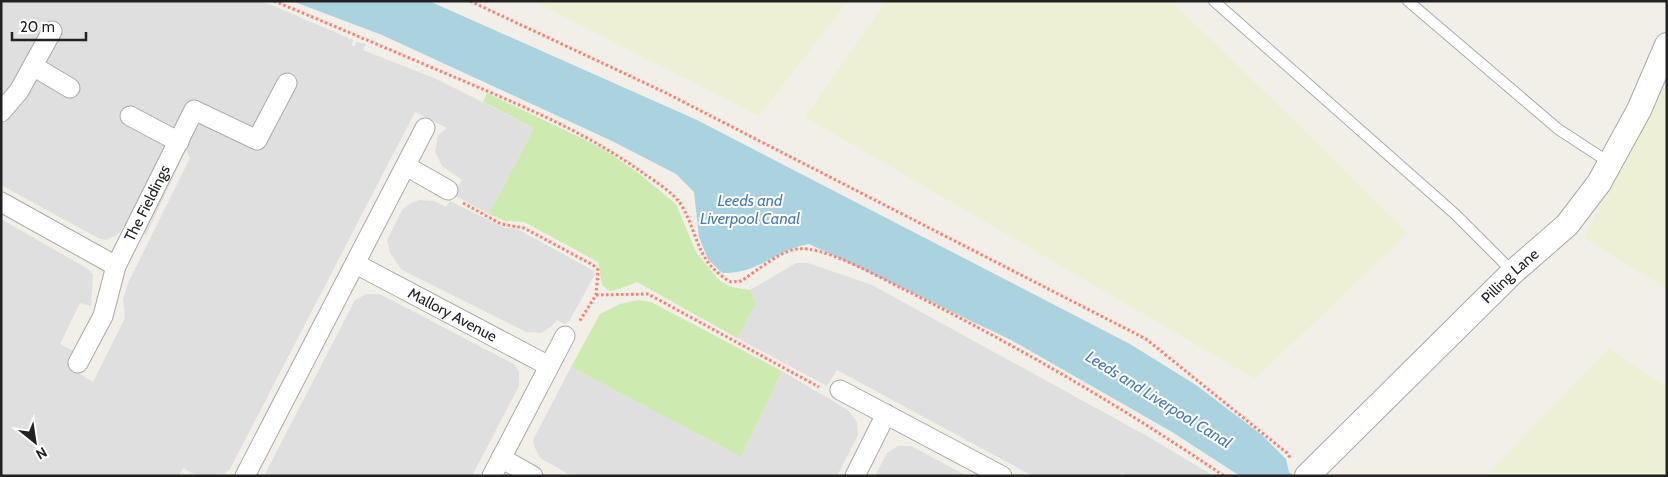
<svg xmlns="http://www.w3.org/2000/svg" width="1668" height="477" font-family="Cabin,sans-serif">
<rect width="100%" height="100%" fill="#f2efe9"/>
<!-- residential -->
<path fill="#e0dfdf" d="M1,1H262L353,40L352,46H355L356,42L366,44L363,50L434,78L534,128L489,214L454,195L462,180L442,166L435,152L438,135L447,128L415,112L230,469L222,475L197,476L183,468L179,476H1V219L88,269L93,274L91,306L80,303L60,344L75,352L76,355L69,367L93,382L125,318L123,299L129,281L190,158L186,150L146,235L123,226L121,232L115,236L106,240L100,239L1,185Z
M419,200L434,201L446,207L450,201L505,228H513L521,231L596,272L570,320L565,324L557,320L552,326L541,333L526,332L402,270L390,253L387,240L402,210L409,204Z
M796,263H808L872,285L1147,436L1214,476H1127L1122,473L1121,476H1033L837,370L827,386L737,338L756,304L750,290Z
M366,294H379L393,301L514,364L519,372V386L472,476H264L355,300Z
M571,367L741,457L782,371L848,410L857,422L858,435L837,476H572L540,458L534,446L533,440Z
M898,446H911L967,476H875L887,453Z"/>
<!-- farmland -->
<path fill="#eef0d5" d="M533,1H848L759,116Z
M886,1H1172L1408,233L1255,379L805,117Z
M1667,87V289L1584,238L1654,94Z
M1609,348L1667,388V476H1485Z"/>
<!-- grass -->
<path fill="#cdebb0" d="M487,93L602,148L637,172L676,204L696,252L719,280L731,287L750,290L756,304L737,338L637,282L616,290L609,291L602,285L598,262L524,222L505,221L489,214L534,128L483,102Z
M638,300L651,302L782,371L741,457L571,367L600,314L620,304Z"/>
<!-- water -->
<path fill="#aad3df" d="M292,1H429L697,120L1130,344L1196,385L1262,435L1286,459L1289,472L1294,476H1240L1172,432L1011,340L809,244C775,250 759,274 722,273L708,259L699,237L694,192L676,174L612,141L382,35Z"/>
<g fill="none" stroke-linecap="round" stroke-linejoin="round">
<defs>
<path id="service" d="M1214,1L1455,214L1513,272
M1408,1L1558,129L1610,163"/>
<g id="minor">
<path d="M33,66L70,88"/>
<path d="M1,112L19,91L52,31"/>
<path d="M130,116L179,142"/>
<path d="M406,166L448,190"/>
<path d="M1,202L116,266"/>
<path id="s1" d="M356,264L549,366"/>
<path id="s2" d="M78,363L103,316L116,266L194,110L257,140L287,83"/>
<path d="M840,390L1002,476"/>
<path d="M501,458L533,476"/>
<path d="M245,476L425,128"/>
<path d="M492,476L565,336"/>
<path d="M855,476L886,414"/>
</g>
<g id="tertiary">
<path id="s3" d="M1307,476L1513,272L1567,225L1599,183L1639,110L1667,45"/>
</g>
</defs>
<!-- service casing -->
<use href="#service" stroke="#a9a9a9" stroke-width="12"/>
<!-- minor casing -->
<use href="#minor" stroke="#a9a9a9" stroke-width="21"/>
<!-- tertiary casing -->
<use href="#tertiary" stroke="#a9a9a9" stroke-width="26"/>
<!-- path -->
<path stroke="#fa8072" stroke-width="3" stroke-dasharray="2.5 2.5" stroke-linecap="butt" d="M274,1C339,28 402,55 466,82C527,108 589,134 643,173C656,182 676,194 683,208C699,237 697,263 731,282L741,281C757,271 778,252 797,249C822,245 879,277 903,289C1014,344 1121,406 1224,476
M470,1L664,92L1146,339L1287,453L1291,459
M463,203L501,224L524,228L593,265L598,270L596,295L579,322
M596,295L648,294L819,387"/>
<!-- service -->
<use href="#service" stroke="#fff" stroke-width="10"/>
<!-- minor -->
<use href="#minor" stroke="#fff" stroke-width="19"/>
<!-- tertiary -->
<use href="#tertiary" stroke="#fff" stroke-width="24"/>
</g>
<g text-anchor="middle" stroke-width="4" stroke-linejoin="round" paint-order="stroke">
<!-- street labels -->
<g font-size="15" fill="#222" stroke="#fff">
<text dy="5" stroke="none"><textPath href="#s2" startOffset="175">The Fieldings</textPath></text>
<text dy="5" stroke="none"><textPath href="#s3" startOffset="285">Pilling Lane</textPath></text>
<text dy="5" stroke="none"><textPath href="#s1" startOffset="109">Mallory Avenue</textPath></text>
</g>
<!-- water labels -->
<g font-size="16" font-style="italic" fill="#4a7aab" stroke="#fff">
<text x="750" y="206">Leeds and<tspan x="750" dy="18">Liverpool Canal</tspan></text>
<text transform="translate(1159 399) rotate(32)" y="6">Leeds and Liverpool Canal</text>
</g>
</g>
<!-- border -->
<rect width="1668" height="477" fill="none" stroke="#222222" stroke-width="5"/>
<!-- north arrow -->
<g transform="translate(35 442) rotate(150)" stroke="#ffffff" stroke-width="4" paint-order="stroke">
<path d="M0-4L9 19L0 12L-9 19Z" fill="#222222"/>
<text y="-8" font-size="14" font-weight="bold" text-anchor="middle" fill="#222222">N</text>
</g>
<!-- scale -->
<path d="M12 32v8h74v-8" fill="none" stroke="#222222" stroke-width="2.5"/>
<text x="20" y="32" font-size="15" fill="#222222" stroke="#ffffff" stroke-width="4" paint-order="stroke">20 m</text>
</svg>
